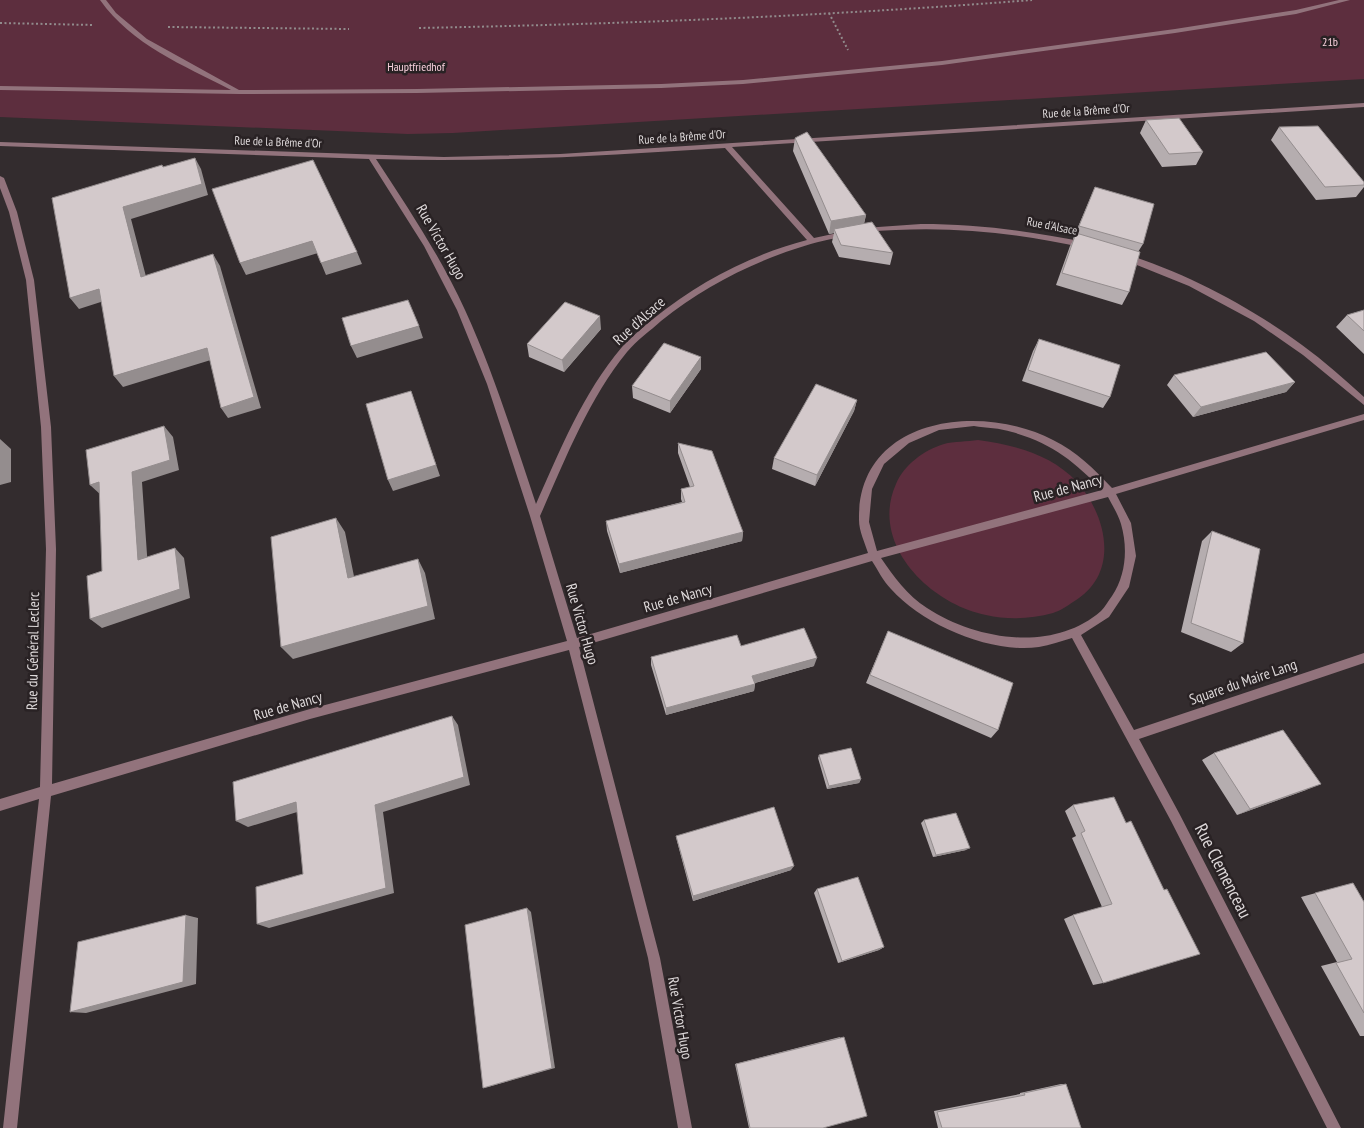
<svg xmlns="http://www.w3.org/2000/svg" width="1364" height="1128" font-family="'PT Sans Narrow',sans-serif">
<rect width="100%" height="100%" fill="#332c2e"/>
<!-- green -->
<path fill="#5d2e3e" d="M0,0H1364V79L453,133L408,134L0,117Z
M978,440C1014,445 1051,454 1077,482C1108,517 1120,575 1073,602C1067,606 1060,611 1053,613C1031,619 1008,620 986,615C930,604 869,544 896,484C904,465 924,450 944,444C954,441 967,442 978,440Z"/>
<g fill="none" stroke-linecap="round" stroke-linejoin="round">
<!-- path -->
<path stroke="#918b8c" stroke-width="2" stroke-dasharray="2 2.5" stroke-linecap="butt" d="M829,13L848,50
M0,23L94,25
M168,27L349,29
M419,28C624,24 828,16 1032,0"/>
<!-- service -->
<path fill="#92737c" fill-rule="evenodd" d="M100,0H106L116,13L147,39L239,90L417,89L661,84L743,80L942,61L1175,29L1296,10L1339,0H1350L1296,14L1175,33L942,65L743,84L661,88L417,93L239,94L0,90V86L231,90C183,65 132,45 100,0Z"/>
<!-- minor -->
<path fill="#92737c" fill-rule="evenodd" d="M1364,103V107L732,147L814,238L847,231L851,233L850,235C832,239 815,242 798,248C748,264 702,288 661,321C650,331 637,340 627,352C588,400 565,460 540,516L577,638L868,553C865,543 859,531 859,520C857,417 980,402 1053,440C1076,451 1094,469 1112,488L1364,414V420L1116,494L1131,523L1136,556L1129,587L1109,617L1081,635L1134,730L1364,653V663L1139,739L1179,813L1341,1128H1327L1171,821L1072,638C1061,641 1050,645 1039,647C991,654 923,625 891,589C883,581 878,570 872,561L579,647L660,958L692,1128H678L648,958L569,650L310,719L51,796L17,1128H3L39,799L0,811V799L40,787L46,549L41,427L26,280L9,212L0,188V176L4,178L17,212L34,280L51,427L56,549L52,784L310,709L567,641L530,516L487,384L457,310L424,246L369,159L0,146V142L444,157L560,154ZM725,148L807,240C750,255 699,282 653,319C642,328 631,337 622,347C583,393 560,450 536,504C514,439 494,373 465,310C441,257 408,208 376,159C493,163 608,155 725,148ZM974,426C986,428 1000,428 1012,432C1052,443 1075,462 1102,490L877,551L869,522L872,489L884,464L909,443L939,430ZM1108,497C1112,505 1118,514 1121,524C1128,548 1126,575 1112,596C1108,601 1105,607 1101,611C1053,653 976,640 927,608C907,595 894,577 881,558Z
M921,224C977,224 1030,231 1085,242L1089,245L1085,248C1009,231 942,225 864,232L860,230L864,228Z
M1125,254C1187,273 1250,307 1302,345C1324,361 1344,379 1364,397V405L1303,355L1254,321L1189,286L1122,259L1121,257Z"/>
</g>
<!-- wall -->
<path fill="#b5adaf" d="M1146,120L1203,152L1196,165L1162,167L1140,133Z
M1279,127L1364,182V187L1356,197L1316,200L1271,140Z
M795,138L866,215L864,224L893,253L890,265L839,257L832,242L834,233L829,234L793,151Z
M1095,187L1143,244L1138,252L1129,292L1122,305L1056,285L1070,246L1074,239H1073Z
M1364,310V354L1336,327L1347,315Z
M601,329L564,372L529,357L527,344Z
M1039,339L1110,397L1103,408L1022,381L1033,351Z
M701,369L670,413L633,398L632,386Z
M1174,375L1295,382L1286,392L1193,417L1167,385Z
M857,400L854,411L815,486L772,469L774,458Z
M678,443L743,532L742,541L620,573L607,531L606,521L682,502L681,499V489L690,487L678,453Z
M1212,531L1243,643L1231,652L1181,632L1202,541Z
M888,631L998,730L991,738L866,683Z
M651,657L814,666L755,683L754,691L666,715L651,665Z
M1214,753L1306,790L1237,815L1202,760Z
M819,755L861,779L859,783L827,789L818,758Z
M1073,805L1126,823L1103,983L1093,985L1064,919L1073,915L1102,907L1072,838L1076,836L1065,811Z
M924,820L966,850L933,857L921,823Z
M676,836L791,870L693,901L677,841Z
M1353,883L1364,902V1036H1360L1321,966L1337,962L1301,897Z
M817,889L884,947L879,950L838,963L814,893Z
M840,1037L823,1128H749L735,1064Z
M1061,1084H1066L1081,1128H938L934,1111L1020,1094V1093Z"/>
<!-- shaded-wall -->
<path fill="#948d8e" d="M195,158L201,169L208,195L131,219L149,288L141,277L123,207Z
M866,215L863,227L834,229V233L829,234L831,221Z
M312,241L318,253L246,275L240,263Z
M357,252L362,264L326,275L321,263Z
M213,254L220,266L261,408L228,418L221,408Z
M99,289L107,300L79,309L70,298Z
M600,316L601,329L564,372L562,360Z
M419,326L423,338L357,358L351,346Z
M207,348L214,359L123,387L114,376Z
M701,357V369L670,413V401Z
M1295,382L1286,392L1193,417L1201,407Z
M411,391L415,403L440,476L393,491L388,480Z
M857,400L854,411L815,486L817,475Z
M164,426L173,437L179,470L142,482L148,569L138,560L132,472Z
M0,439L11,449V482L0,485Z
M99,482L101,495L90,485Z
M336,518L345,532L357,591L348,578Z
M743,532L742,541L620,573L619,564Z
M175,548L184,558L190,598L102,628L90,619Z
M418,559L425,573L435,619L293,659L281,647Z
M817,658L814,666L751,684L752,676Z
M755,684L754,691L666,715V708Z
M452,716L458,725L470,785L383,812L394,893L269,928L257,924L375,805Z
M861,779L859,783L827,789L829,786Z
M1321,784L1306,790L1237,815L1250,809Z
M296,802L307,809L248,827L236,821Z
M970,848L966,850L933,857L936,855Z
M794,866L791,870L693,901V896Z
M527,908L531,912L555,1068L488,1087L483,1088Z
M186,915L198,918L196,984L86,1013L70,1012Z
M884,947L879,950L838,963L842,961Z"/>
<!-- building -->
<path fill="#d3c9cb" stroke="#948d8e" d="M1179,118L1203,152L1169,154L1146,120Z
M1318,126L1364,182V185L1325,187L1279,127Z
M807,132L866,215L831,221L795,138Z
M195,158L202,184L123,207L141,277L213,254L254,397L221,408L207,348L114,376L99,289L70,298L52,198L162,165L163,167Z
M313,160L357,252L321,263L312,241L240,263L212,189Z
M1095,187L1154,204L1143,244L1079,226Z
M872,222L893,253L841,245L834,229Z
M1076,233L1140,252L1129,292L1062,273Z
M408,300L419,326L351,346L342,318Z
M565,302L600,316L562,360L527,344Z
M1364,310V331L1347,315Z
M1039,339L1120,365L1110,397L1028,370Z
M664,343L701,357L670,401L632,386Z
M1266,352L1295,382L1201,407L1174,375Z
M816,384L857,400L817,475L774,458Z
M411,391L436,465L388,480L366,404Z
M164,426L170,460L132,472L138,560L175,548L180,589L90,619L87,576L102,571L99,482L90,485L86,450Z
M678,443L712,451L743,532L619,564L606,521L685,502L681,489L694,486Z
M336,518L348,578L418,559L428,606L281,647L271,537Z
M1212,531L1260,549L1243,643L1191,623Z
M804,628L817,658L752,676L755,684L666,708L651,657L737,635L741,646Z
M888,631L1013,683L998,730L870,675Z
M452,716L464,777L375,805L386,888L257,924L256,887L303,874L296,802L236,821L233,782Z
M1283,730L1321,784L1250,809L1214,753Z
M851,748L861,779L829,786L819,755Z
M1114,797L1126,823L1131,821L1164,890L1167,889L1200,954L1103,983L1073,915L1112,904L1081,833L1085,831L1073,805Z
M774,807L794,866L693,896L676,836Z
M956,813L970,848L936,855L924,820Z
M858,877L884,947L842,961L817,889Z
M1353,883L1364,902V1013L1336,963L1352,959L1315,893Z
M527,908L552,1068L483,1088L465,925Z
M186,915L183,982L70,1012L78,942Z
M844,1037L867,1116L823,1128H750L736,1064Z
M1066,1084L1081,1128H942L937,1112L1025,1095L1024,1093Z"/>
<g text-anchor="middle" stroke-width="5" stroke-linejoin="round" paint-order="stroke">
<!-- far-park labels -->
<g font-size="12" fill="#f8d0dc" stroke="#292224">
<text x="1330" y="46">21b</text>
<text x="416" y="71">Hauptfriedhof</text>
</g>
<!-- far-street labels -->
<g font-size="12" fill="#ded9da" stroke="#292224">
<text transform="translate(1086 111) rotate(-4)" y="4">Rue de la Brême d'Or</text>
<text transform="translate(682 137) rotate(-4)" y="4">Rue de la Brême d'Or</text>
<text transform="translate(278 142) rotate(2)" y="4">Rue de la Brême d'Or</text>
<text transform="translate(1052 226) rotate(11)" y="4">Rue d'Alsace</text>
</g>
<!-- street labels -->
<g font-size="15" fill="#ded9da" stroke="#292224">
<text transform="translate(441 242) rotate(60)" y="5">Rue Victor Hugo</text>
<text transform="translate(639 321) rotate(-42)" y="5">Rue d'Alsace</text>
<text transform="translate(1068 488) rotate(-15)" y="5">Rue de Nancy</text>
<text transform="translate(678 598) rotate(-16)" y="5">Rue de Nancy</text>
<text transform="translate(582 624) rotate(74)" y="5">Rue Victor Hugo</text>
<text transform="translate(33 651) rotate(-89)" y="5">Rue du Général Leclerc</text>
<text transform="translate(1243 682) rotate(-19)" y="5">Square du Maire Lang</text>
<text transform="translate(288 706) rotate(-16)" y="5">Rue de Nancy</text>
<text transform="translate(680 1018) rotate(80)" y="5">Rue Victor Hugo</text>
</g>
<!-- near-street labels -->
<g font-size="18" fill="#ded9da" stroke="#292224">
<text transform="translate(1223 871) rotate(63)" y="6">Rue Clemenceau</text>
</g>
</g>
</svg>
